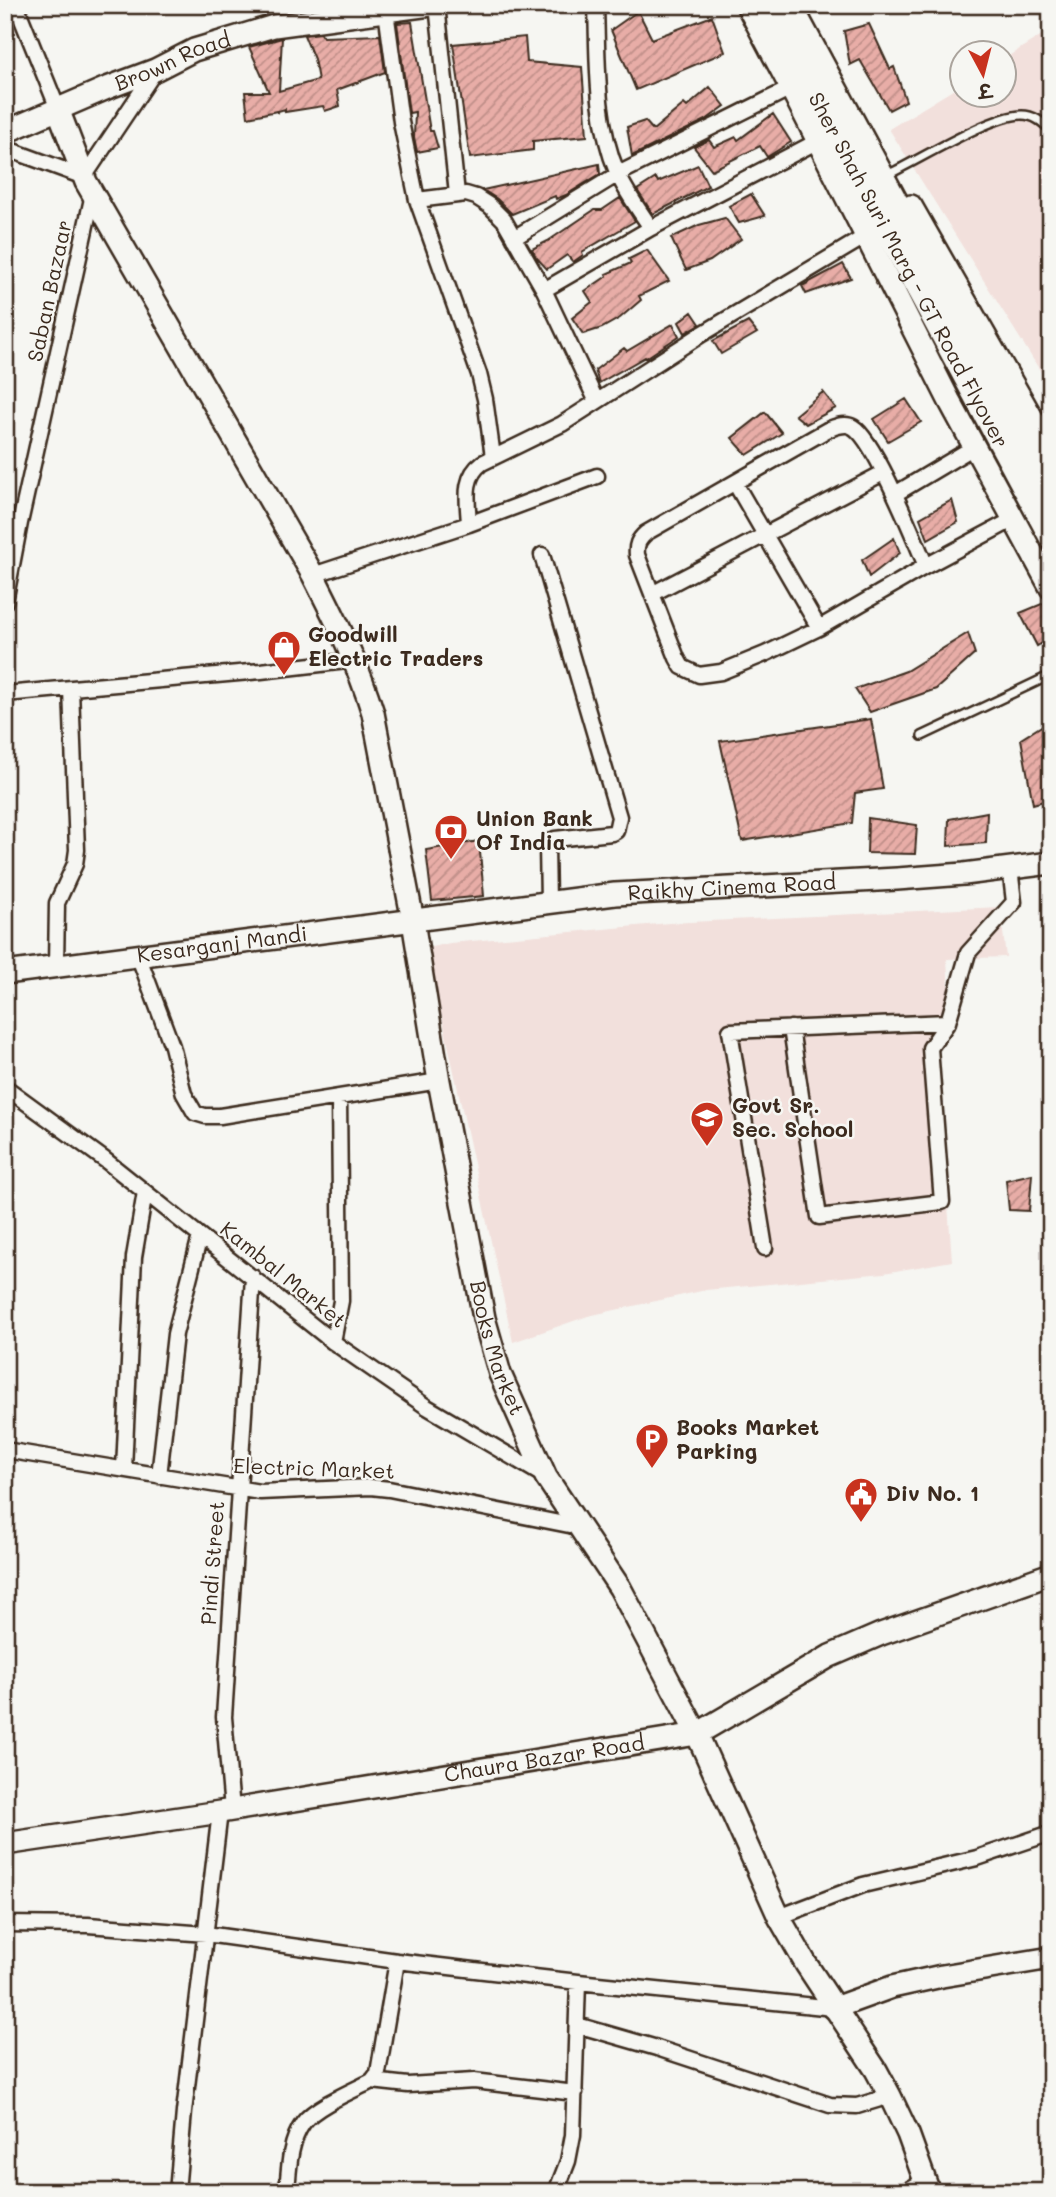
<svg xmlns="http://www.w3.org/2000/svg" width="1056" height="2197" font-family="Mali,'Playpen Sans Deva',sans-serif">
<defs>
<pattern id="building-hatch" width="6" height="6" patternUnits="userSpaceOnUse" patternTransform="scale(1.75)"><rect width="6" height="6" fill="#e8ada7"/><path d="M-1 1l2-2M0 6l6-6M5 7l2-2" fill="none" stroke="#bd8d87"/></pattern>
</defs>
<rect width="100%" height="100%" fill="#f6f6f2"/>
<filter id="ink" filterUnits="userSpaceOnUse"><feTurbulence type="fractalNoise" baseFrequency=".0143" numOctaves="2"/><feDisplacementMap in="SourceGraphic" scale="14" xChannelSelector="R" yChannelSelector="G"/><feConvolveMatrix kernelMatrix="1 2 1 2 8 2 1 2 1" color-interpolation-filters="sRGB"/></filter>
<g filter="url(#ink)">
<!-- built -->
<path fill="#f2e0dc" d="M1051,29V388L889,129L961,85L962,94H1004V59Z
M1000,907L1006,957L947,959L951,1025L936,1035L952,1261L884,1273L706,1290L588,1316L513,1342L427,948L450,943L669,923Z"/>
<!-- building -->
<path fill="url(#building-hatch)" stroke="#3b2a1e" stroke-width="2" d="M638,11L652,39L712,16L725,52L636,90L611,30Z
M412,22L430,131H433L438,148L417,152L414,137L415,112L409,113L397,23Z
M869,24L890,69L894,67L906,101L889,110L860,60L850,65L844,31Z
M321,33L323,37L380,35L385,72L337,90L340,106L325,111L323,106L285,112V109L278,111V113L277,111L248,117L245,92H269L249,47L282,38L279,91L318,80L314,59L304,35Z
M525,37L527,62L582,67L587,136L533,141V150L470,158L453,44Z
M710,87L725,106L706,120L632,156L627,127L645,121L653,130L684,104L687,107Z
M773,114L791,142L767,157L760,146L712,170L694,147L709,140L714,147L736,137L738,140Z
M599,164L600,174L566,195L556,199L555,196L512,214L497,199L483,190Z
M698,165L708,186L653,214L637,190L656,178L658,182Z
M751,194L765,216L739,223L729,206Z
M620,198L635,221L582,252L583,255L573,262L567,255L547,269L536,257L532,249L548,241L594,210H602Z
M725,218L741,239L710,261L686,270L671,238L699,225Z
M647,250L669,281L639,296L641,300L620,318L602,328L583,334L572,318L592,302L585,291L607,276L606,274L631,263L629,259Z
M843,264L851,278L806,294L802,286Z
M692,312L700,324L685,333L679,322Z
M748,322L757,333L721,354L713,341Z
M673,324L679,336L646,358L645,357L599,383L595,370L624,348L627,351Z
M823,392L836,408L806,424L795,415Z
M906,399L921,422L888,441L874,419Z
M765,412L782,433L747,455L732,438Z
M952,500L958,522L928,539L920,518Z
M894,538L900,553L869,577L862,560Z
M1049,601H1051V638L1037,646L1020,613Z
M968,633L975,654L936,689L870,712L855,689L906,671Z
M871,719L883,789L855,793L852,823L742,841L720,741Z
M1051,720V799L1033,804L1021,739Z
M987,812L986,843L948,846L949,819Z
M868,818L917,825L915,854L867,853Z
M479,841L484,896L432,901L426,850Z
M1032,1174L1029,1211L1009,1210L1006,1180Z"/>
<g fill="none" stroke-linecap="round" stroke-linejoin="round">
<defs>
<path id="lane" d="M805,14L815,5
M893,172C922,158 992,115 1022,115C1034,115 1042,122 1051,130
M922,736L1051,675"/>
<path id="street" d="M16,5L58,109
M437,5L457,194
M596,5C598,60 595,120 617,172C625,191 639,210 651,228
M386,11L401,122L417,200L466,194L476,197L490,206L504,220L544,290L596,400
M5,148L84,177L155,71
M417,200L479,374L485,399L493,457
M514,238L618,174L791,88
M544,290L651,228L818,141
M735,483L819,628
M895,494L974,447
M469,524C468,501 462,478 482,463L562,424L702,334L866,236
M542,555L619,817L616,831L612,833L555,839L547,845L548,902
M926,566C914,538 875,440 853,427C845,422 835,427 827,430L646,533C638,540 636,545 637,555L677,658L682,667L699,675L721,672L765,654L819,628L926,566L1014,519
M313,575L469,524L597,476
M652,594L883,473
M5,602L20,523L93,194
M5,694L261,671L355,660
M138,955L172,1046L184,1094L195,1113L205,1116H220L439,1081
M56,967L57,903L75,864L77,850L71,689
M791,1028L819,1217L942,1202L930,1048L948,1022L968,953L1014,902L1010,868
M5,1087L105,1160L333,1342L427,1407L546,1477
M765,1248L730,1031L948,1022
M333,1342L341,1301L339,1097
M5,1450L260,1492L371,1487L389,1489L579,1527
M124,1469L134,1257L145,1192
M159,1476L175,1334L200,1236
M232,1810L224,1717L253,1277
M779,1917L863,1885L977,1858L1051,1833
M5,1924L88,1925L206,1934L397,1961L578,1982L834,2008
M577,2025L657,2048L830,2105L857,2106L890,2096
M372,2081L408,2085L474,2081L575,2093
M177,2192L184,2112L220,1812
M287,2192C289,2169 289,2143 303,2123C314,2107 354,2090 372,2081L378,2073L397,1961
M556,2192L568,2161L573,2135L578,1982
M904,2192L926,2180"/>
<g id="secondary">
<path d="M747,5L791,88L949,400L1051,588"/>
<path id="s1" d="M58,109L86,182L313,575C336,620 358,664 373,713L413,921L439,1081L484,1318L500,1374L546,1477L620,1588L697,1734L779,1917L806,1964L876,2070L890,2096L908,2134L929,2192"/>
<path id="s2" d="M5,132L107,88L155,70L194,50L274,26L430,5"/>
<path d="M911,206L1051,451"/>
<path id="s3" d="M5,973L615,894L897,879L964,874L1051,863"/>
<path id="s4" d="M5,1844L220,1812L697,1734L830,1656L881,1634L1051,1574"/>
<path d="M834,2008L892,1987L942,1976L1051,1958"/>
</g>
<g id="primary">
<path id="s5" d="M766,5L1051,537"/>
<path d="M790,5L1051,490"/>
</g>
</defs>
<!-- lane casing -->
<use href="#lane" stroke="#3b2a1e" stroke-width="12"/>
<!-- street casing -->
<use href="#street" stroke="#3b2a1e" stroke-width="19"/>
<!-- secondary casing -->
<use href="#secondary" stroke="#3b2a1e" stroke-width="26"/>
<!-- primary casing -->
<use href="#primary" stroke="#3b2a1e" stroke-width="28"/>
<!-- lane -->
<use href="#lane" stroke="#f6f6f2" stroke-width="7"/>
<!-- street -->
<use href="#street" stroke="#f6f6f2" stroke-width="14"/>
<!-- secondary -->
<use href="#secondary" stroke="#f6f6f2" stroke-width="21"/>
<!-- primary -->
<use href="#primary" stroke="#f6f6f2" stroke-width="23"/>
</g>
</g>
<!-- icons -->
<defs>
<symbol id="shop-pin" viewBox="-11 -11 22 30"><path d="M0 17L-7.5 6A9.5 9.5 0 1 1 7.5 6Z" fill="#c8321e" stroke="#f6f6f2"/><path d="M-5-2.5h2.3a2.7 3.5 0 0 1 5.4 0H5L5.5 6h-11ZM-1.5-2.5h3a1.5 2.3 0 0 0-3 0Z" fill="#fff"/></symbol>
<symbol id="bank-pin" viewBox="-11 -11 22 30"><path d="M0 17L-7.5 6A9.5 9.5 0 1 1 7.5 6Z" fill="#c8321e" stroke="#f6f6f2"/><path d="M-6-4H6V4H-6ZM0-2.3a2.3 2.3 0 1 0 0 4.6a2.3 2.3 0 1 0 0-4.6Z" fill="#fff"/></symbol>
<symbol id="school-pin" viewBox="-11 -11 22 30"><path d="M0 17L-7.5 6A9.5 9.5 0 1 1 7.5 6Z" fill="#c8321e" stroke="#f6f6f2"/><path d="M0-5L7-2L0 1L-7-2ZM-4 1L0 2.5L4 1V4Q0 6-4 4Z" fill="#fff"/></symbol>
<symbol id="parking-pin" viewBox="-11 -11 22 30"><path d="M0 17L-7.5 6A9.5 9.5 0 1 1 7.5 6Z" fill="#c8321e" stroke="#f6f6f2"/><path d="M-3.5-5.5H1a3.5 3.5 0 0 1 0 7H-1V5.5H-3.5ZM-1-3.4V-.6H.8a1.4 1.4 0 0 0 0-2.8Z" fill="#fff"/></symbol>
<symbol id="civic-pin" viewBox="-11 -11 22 30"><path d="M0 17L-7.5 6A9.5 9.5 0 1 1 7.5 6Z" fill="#c8321e" stroke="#f6f6f2"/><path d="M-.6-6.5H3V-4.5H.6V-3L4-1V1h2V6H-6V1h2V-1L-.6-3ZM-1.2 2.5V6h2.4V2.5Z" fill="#fff"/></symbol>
</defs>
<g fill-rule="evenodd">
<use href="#shop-pin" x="265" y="628" width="38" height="52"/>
<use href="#bank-pin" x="432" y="812" width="38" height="52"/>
<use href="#school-pin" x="688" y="1099" width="38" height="52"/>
<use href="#parking-pin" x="633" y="1421" width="38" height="52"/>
<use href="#civic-pin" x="842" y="1475" width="38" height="52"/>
</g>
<g text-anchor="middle" stroke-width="5" stroke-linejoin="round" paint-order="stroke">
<!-- street labels -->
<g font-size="21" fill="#3b2a1e" stroke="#f6f6f2">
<text dy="7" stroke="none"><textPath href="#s2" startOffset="182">Brown Road</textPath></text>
<text dy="7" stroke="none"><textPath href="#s5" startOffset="301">Sher Shah Suri Marg - GT Road Flyover</textPath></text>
<text transform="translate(50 291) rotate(-78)" y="7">Saban Bazaar</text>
<text dy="7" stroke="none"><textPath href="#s3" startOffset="732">Raikhy Cinema Road</textPath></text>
<text dy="7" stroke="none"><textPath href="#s3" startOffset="219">Kesarganj Mandi</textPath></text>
<text transform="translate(283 1275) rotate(39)" y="7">Kambal Market</text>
<text dy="7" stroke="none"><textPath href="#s1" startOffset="1330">Books Market</textPath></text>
<text transform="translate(314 1469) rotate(2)" y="7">Electric Market</text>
<text transform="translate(213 1563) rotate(-86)" y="7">Pindi Street</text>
<text dy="7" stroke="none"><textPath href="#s4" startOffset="546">Chaura Bazar Road</textPath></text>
</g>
<!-- poi labels -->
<g font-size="21" font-weight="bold" fill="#3b2a1e" stroke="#f6f6f2" text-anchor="start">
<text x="308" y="642">Goodwill<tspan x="308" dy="24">Electric Traders</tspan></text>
<text x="476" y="826">Union Bank<tspan x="476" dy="24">Of India</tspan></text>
<text x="732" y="1113">Govt Sr.<tspan x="732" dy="24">Sec. School</tspan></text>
<text x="676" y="1435">Books Market<tspan x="676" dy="24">Parking</tspan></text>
<text x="886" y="1501">Div No. 1</text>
</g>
</g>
<!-- margin -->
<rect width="1056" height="2197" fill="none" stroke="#f6f6f2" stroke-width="28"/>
<rect x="14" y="14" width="1028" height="2169" fill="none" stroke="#3b2a1e" stroke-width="2.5" filter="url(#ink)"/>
<!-- north arrow -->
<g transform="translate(983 74) rotate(173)"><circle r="33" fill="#f6f6f2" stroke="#aba49d" stroke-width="2"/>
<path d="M0-5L12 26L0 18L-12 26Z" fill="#c8321e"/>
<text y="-10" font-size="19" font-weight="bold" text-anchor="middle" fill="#3b2a1e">उ</text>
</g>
</svg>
